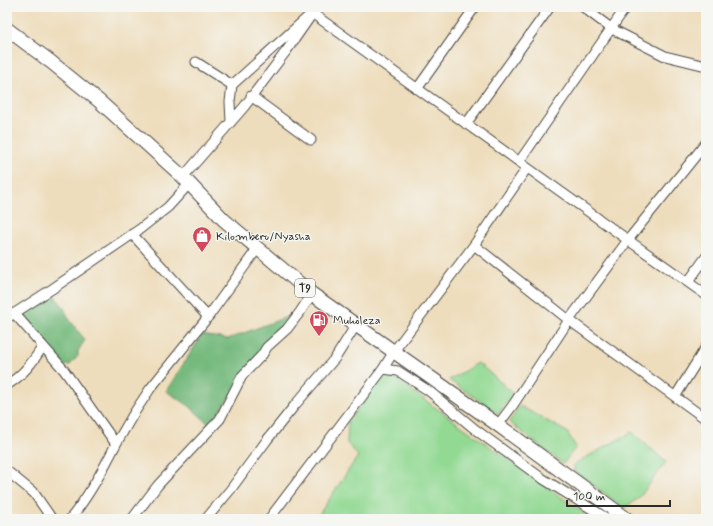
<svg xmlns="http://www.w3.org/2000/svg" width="713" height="526" font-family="Mynerve,sans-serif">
<rect width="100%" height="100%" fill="#f6f6f2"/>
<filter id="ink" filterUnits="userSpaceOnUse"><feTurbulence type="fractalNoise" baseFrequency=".025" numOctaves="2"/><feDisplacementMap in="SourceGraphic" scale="8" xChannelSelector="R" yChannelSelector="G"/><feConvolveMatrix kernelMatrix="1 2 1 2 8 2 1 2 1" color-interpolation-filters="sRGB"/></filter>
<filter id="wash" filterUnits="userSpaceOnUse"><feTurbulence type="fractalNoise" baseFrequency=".012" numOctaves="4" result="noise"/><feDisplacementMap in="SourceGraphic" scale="16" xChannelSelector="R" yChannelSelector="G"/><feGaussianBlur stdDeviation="0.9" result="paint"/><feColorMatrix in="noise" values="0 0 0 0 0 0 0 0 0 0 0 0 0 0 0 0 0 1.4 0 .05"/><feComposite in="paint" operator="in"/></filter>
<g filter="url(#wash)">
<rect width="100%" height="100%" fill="#eeddbc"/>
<!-- green -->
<path fill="#92d993" stroke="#5e825f" d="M478,363L513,393L499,414L449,380Z
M386,372L394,378L592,519H316L358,456L347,443L348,421Z
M520,406L567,432L576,447L563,464L509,422Z
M632,432L666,462L639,498L624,508L574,471V464Z"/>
<!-- forest -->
<path fill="#75b97d" stroke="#507254" d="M53,295L63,306L69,319L85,340L78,351V356L70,365L63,366L21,314Z
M297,313L270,340L210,425L188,405L166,391L202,335L228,339Z"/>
</g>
<g filter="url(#ink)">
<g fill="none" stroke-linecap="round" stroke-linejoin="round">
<defs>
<path id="minor" d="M583,7L612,29L665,56L706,66
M196,62L232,85
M417,89L475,7
M251,96L311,140
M231,122L230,102L232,85L312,13L628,240L706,295
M466,124L550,7
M519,162L626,7
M183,177L244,107L287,50L317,7
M132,234L208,317
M474,245L569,320L706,419
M688,282L706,257
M14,313L64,370L116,444C103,470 89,496 70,519
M7,318L52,289L140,229L168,207L189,184
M383,369L398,371L429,391L476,430L540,477L608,519
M7,385C23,375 33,362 43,346
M675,397L706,347
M498,425L513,405L569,320L628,240L706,143
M116,444L134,413L150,389L208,317L257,249
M7,471L34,493L52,519
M132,519L158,485L220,419L242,376L262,355L267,347L287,329L300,312L312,294
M206,519L231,489L267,440L295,405L336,357L356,325
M269,519L383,369L394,351L474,245L527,168"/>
<path id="highway" d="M7,29L51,62L99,101L183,177L224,220L312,294L498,425L627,519"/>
</defs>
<!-- minor casing -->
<use href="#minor" stroke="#484641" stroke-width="11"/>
<!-- highway casing -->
<use href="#highway" stroke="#484641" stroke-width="15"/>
<!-- minor -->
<use href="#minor" stroke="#fff" stroke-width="9"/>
<!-- highway -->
<use href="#highway" stroke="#fff" stroke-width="13"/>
</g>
</g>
<!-- icons -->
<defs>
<symbol id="shop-pin" viewBox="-11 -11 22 30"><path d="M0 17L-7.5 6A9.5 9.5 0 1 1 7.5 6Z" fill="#d1495b" stroke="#f6f6f2"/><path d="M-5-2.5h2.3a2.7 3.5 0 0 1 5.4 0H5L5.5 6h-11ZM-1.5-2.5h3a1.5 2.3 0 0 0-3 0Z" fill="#fff"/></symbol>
<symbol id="fuel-pin" viewBox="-11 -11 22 30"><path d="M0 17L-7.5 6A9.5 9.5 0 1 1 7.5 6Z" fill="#d1495b" stroke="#f6f6f2"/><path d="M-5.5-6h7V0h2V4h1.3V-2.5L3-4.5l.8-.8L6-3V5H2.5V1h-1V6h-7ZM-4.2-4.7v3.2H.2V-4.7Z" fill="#fff"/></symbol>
</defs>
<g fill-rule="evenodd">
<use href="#shop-pin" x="191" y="225" width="22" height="30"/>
<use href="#fuel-pin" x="308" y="309" width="22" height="30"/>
</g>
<g text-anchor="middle" stroke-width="3" stroke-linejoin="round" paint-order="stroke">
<!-- shield labels -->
<rect fill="#f6f6f2" stroke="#686867" stroke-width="1" x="295" y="279" width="20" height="18" rx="3"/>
<g font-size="11" font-weight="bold" fill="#2b2b2b">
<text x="305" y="292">T9</text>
</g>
<!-- poi labels -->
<g font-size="12" fill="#2b2b2b" stroke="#f6f6f2" text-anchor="start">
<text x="216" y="240">Kilombero/Nyasha</text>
<text x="333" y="324">Muholeza</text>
</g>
</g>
<!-- margin -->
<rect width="713" height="526" fill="none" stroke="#f6f6f2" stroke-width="24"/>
<!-- scale -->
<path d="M567 500v6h103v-6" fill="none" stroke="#2b2b2b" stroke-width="2"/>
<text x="573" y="500" font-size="12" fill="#2b2b2b" stroke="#f6f6f2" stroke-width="3" paint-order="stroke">100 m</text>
</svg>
